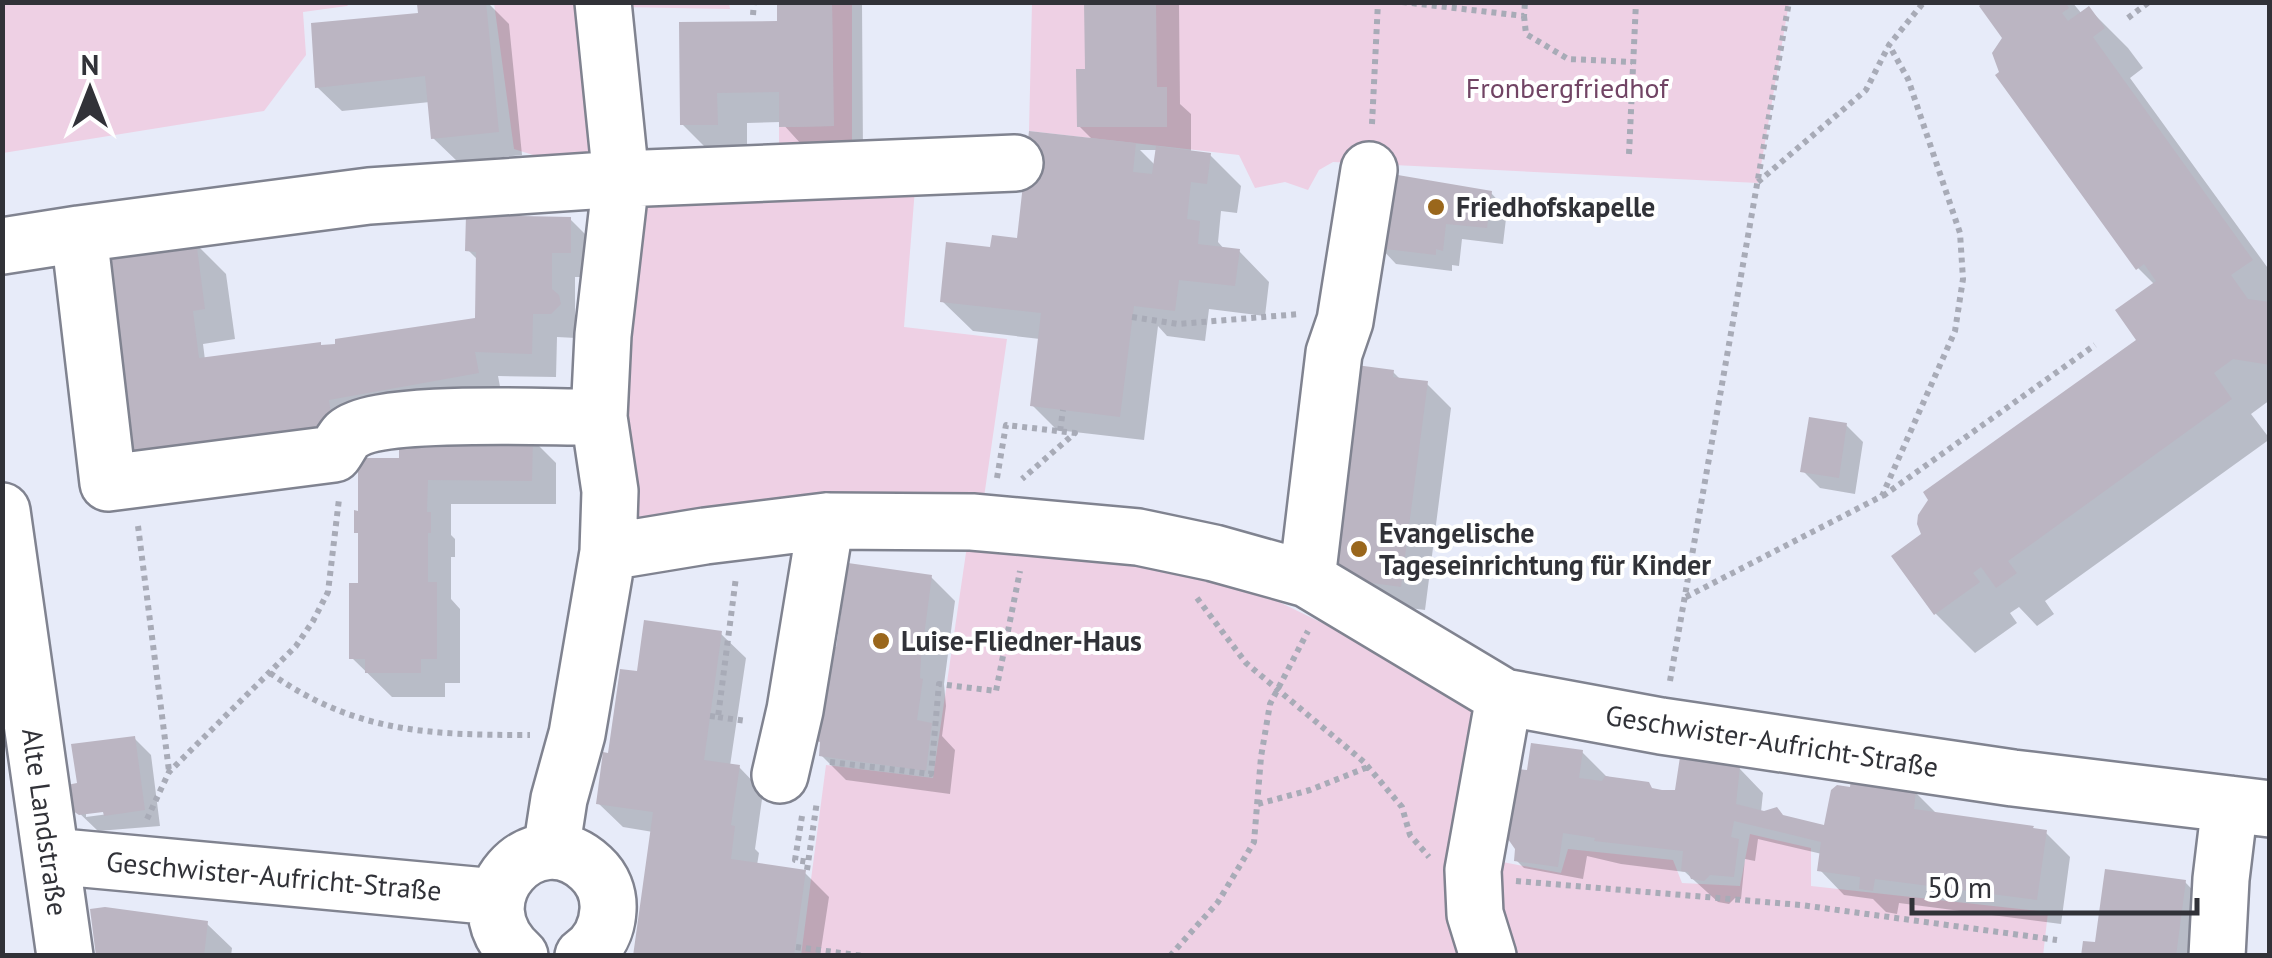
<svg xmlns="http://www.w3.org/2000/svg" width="2272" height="958" font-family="'PT Sans',sans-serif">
<rect width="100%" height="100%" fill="#e7ebf9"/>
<!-- green -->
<path fill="#eed0e4" d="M3,2H350V3L347,6L303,12L306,55L264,111L3,153Z
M729,2L730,9L619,7L621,149L549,160L514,149L494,3Z
M832,3H852V140L779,143V127L833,126Z
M1032,3H1789L1758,183L1333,162L1319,170L1308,190L1285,182L1255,188L1239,155L1029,131Z
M916,176L904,327L1007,339L982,511L617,543L630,190Z
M968,539L1224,575L1431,676L1491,711L1476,955L801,956L826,765L933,778Z
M1750,834L1811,848V886L2048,912L2043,956L1501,955L1492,860L1561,873L1568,849L1673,860L1682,883L1740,886Z"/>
<!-- shadow -->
<path fill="#0003" fill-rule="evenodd" d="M460,2H487L509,24L522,155L458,162L433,138L430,102L342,111L317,87L420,15Z
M780,2H862L863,156H812L781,122L747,123V154L713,155L682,124L780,23Z
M1086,2H1177L1179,5L1180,104L1191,114V153L1210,155L1241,186L1237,213L1221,211L1218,242L1225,250L1239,251L1269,282L1265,316L1209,309L1205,341L1167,336L1158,326L1144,440L1057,430L1032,405L1040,339L973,331L942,301L993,250L1019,241L1094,141L1079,126L1087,72ZM1140,150H1158L1156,166Z
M1988,2H2072L2082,14L2089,9L2128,48L2143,68L2130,78L2270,271V400L2251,414L2270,439L2045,601L2054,614L2037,626L2019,607L2010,613L2017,623L1975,653L1936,614L1924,535L2140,340L2155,285L2138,268Z
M1491,193L1507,210L1503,244L1462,239L1459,266L1452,265V271L1396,264L1380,247Z
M570,219L595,244L594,277H575V315L583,322L576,338L557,337L556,377L498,376L502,397L357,423L362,461H402L532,439L556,463V504H451V535L455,539V557H451V599L460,609V683H445V697H392L352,658L360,585L361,536L357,532L361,514V460L148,490L195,243L226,274L235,339L203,344L205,360L323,348L477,320L478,260L468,250Z
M1393,372L1401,380L1427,384L1451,408L1425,610L1341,599Z
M1846,425L1863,442L1855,494L1820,488L1803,471Z
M931,577L955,601L944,684L946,706L942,736L955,750L950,794L846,780L821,755Z
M721,634L746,658L730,766L739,767L763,792L755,849L759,853L757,865L804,872L829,897L820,956H635L653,832L623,827L598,803L610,756L639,674Z
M134,738L151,755L160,826L98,831L76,810L80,785ZM115,808L116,813L86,817V812Z
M1582,752L1606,776L1654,791L1677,793L1739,768L1763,793L1761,812L1822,827L1915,792L1938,815L2046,833L2070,857L2061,924L1899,903L1897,914L1886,912L1873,899L1844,895L1820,870L1822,854L1758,839L1755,861L1745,859L1741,899L1735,898L1729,904L1718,902L1685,872L1621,864L1587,856L1583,879L1524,868L1516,860L1513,827L1529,773Z
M2185,882L2209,907L2202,956H2084Z
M207,924L232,948L231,956H99Z"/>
<!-- building -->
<path fill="#bbb5c2" d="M435,2H486L499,132L431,139L425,76L315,88L311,23L418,13L417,4Z
M777,2H832L834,126L779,127V92L717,93L718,125H680L679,22L777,21Z
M1084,2H1156L1157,87H1167V127H1077L1076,69H1085Z
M1984,2H2065L2069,8L2062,13L2068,21L2089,6L2105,28L2093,37L2253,260L2231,275L2248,299L2270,302V365L2233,359L2214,373L2232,399L2008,561L2017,573L1996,588L1981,567L1973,573L1980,582L1934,615L1891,556L1921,534L1917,524L1918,515L1928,500L1923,492L2136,340L2115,310L2156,281L2144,264L2136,270L1995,75L1999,72L1992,53L2002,38L1979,6Z
M1029,131L1136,143L1133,172L1152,174L1156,146L1211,153L1207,184L1191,182L1187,219L1200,221L1198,244L1240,249L1235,286L1179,280L1175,311L1134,306L1120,417L1030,406L1041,313L940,302L946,242L990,247L992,235L1017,238Z
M1386,173L1492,191L1487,228L1446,224L1443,251L1436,249V255L1377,248Z
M466,215L571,217V253H552V289L559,295L561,304L551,314H533L532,354L475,352L479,373L329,400L333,430L115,460L104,253L196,240L205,309L193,311L199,358L321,342V345L335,344V339L475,318L476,252L465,251Z
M1341,363L1394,370L1393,377L1428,381L1401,587L1314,575Z
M1809,417L1847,423L1839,478L1800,472Z
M399,436H533L532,481L428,480L427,512H431V533H428V582H437V659H421V673H365V659H349V583H358V533H354V510L358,511V458H399Z
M848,563L932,575L921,659L920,678L923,679L917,720L932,723L926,771L819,756L820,742L817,741L828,666L832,646L836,647Z
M644,620L722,631L704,760L740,765L731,825L735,826L731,859L806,870L794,956H633L653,812L596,804L603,752L608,753L620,669L637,671Z
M135,736L145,810L104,816L103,812L79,815L73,811L67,785L77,783L71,744Z
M1531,743L1583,750L1579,778L1602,781L1605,776L1649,782L1652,788L1662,790H1675L1680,757L1740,766L1736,804L1764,811L1777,807L1783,815L1824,825L1831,790L1837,785L1850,787L1851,779L1916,790L1914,809L2034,826L2033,828L2047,830L2037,900L1875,879L1873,891L1859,889L1860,877L1817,871L1821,842L1734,821L1731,837L1739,839L1734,877L1710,875L1704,881L1691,879L1688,872L1681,871L1683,851L1594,841L1595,838L1563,833L1558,867L1514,861L1515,849L1503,832L1510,825L1518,769L1527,770Z
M2105,869L2186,880L2176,956H2081L2083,941L2095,942Z
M105,907L208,921L204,956H96L90,909Z"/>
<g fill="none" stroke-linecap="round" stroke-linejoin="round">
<defs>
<path id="minor" d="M603,2L621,179L1015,163
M2,246L79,234
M599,417C552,418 378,408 347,435C342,440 338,449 334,454L108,483L79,234L369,196L621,179L603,335L599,417L610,491L608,552
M2,511L65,956
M1307,579L1334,353L1345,321L1369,170
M780,775L795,710L826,521
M551,851L559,799L577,734L608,552L705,536L826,521L972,522L1138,537L1214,553L1307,579L1504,697L1661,726L2013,778L2270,809
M51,856L496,897
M520,956C456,900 535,815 591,868C603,879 609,894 608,910C607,929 599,945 583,956
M1488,956L1475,914L1473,870L1504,697
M2217,956L2221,879L2230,804"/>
</defs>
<!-- minor casing -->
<use href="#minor" stroke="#808390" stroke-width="60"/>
<!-- path -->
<path stroke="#a8abb7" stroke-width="6" stroke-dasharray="5 5" stroke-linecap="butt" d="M1402,2L1524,16L1525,2
M753,15L754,2
M1524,16L1526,34L1568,59L1632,62
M2128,18L2149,2
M1372,124L1378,2
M1629,154L1636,2
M1758,182L1866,90L1889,45L1924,2
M1132,317L1178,324L1300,314
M1060,431L1063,410
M997,478L1006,425L1075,433L1022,479
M1883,496L2095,345
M138,526L169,771
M1686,597L1882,496L1955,331L1963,279L1960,233L1908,79L1889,45
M1197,598L1246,663L1364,762L1402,807L1410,835L1429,857
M270,673C355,733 430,735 530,735
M1670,681L1789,2
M710,716L718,717L736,577
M718,717L746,721
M830,762L931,774L939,684L996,691L1020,571
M1258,804L1310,790L1368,767
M802,816L795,860L808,862
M147,819L169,772L296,646L313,621L328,592L339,499
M807,870L817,801
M1516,881L1801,905L2057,940
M796,947L864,956
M1170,956L1218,902L1254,842L1261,757L1270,704L1308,631"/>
<!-- minor -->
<use href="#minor" stroke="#fff" stroke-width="55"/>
</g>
<!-- markers -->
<g fill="#9a671c" stroke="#fff" stroke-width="4">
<circle cx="1436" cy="207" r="10"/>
<circle cx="1359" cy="549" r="10"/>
<circle cx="881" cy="641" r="10"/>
</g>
<g text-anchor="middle" stroke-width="8" stroke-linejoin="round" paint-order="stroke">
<!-- park labels -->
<g font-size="28" fill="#714464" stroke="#fff">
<text x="1567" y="98">Fronbergfriedhof</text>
</g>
<!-- poi labels -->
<g font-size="28" font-weight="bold" fill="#313238" stroke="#fff" text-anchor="start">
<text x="1456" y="217">Friedhofskapelle</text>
<text x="1379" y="543">Evangelische<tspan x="1379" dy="32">Tageseinrichtung für Kinder</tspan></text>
<text x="901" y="651">Luise-Fliedner-Haus</text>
</g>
<!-- street labels -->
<g font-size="28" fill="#313238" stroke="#fff">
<text transform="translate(1772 741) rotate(9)" y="10">Geschwister-Aufricht-Straße</text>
<text transform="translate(45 822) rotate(82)" y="10">Alte Landstraße</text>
<text transform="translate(274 876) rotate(5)" y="10">Geschwister-Aufricht-Straße</text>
</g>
</g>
<!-- border -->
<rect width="2272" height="958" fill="none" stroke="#313238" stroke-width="10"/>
<!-- north arrow -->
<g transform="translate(90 90)" stroke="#ffffff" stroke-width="8" paint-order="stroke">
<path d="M0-8L18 38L0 25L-18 38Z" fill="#313238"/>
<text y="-15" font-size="28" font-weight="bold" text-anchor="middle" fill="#313238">N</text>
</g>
<!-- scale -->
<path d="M1912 898v15h285v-15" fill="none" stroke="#313238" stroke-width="5"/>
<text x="1927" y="898" font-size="30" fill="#313238" stroke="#ffffff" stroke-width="8" paint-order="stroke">50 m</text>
</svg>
